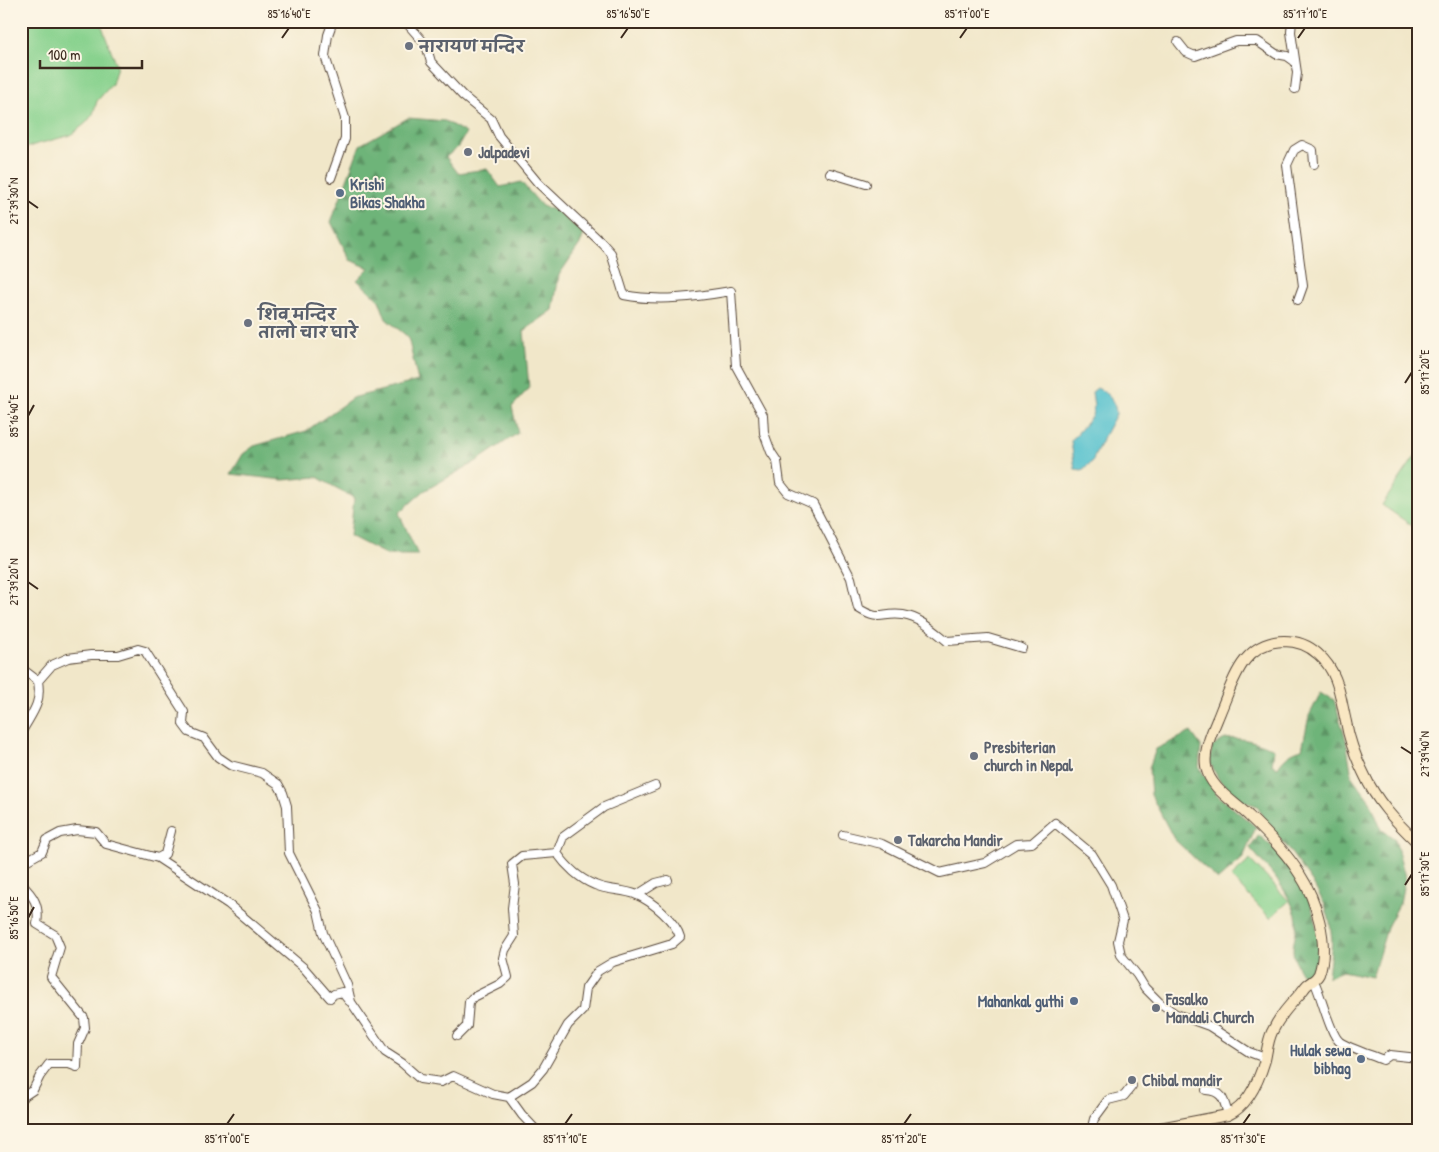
<svg xmlns="http://www.w3.org/2000/svg" width="1439" height="1152" font-family="'Patrick Hand','Playpen Sans Deva',sans-serif">
<defs>
<pattern id="forest-firs" width="22" height="20" patternUnits="userSpaceOnUse" patternTransform="scale(1.25)"><rect width="22" height="20" fill="#6eb479"/><path d="M5 1l3.5 6h-7zM16 11l3.5 6h-7z" fill="#5c9363"/></pattern>
</defs>
<rect width="100%" height="100%" fill="#fcf5e5"/>
<filter id="ink" filterUnits="userSpaceOnUse"><feTurbulence type="fractalNoise" baseFrequency=".02" numOctaves="2"/><feDisplacementMap in="SourceGraphic" scale="10" xChannelSelector="R" yChannelSelector="G"/><feConvolveMatrix kernelMatrix="1 2 1 2 8 2 1 2 1" color-interpolation-filters="sRGB"/></filter>
<filter id="wash" filterUnits="userSpaceOnUse"><feTurbulence type="fractalNoise" baseFrequency=".0096" numOctaves="4" result="noise"/><feDisplacementMap in="SourceGraphic" scale="20" xChannelSelector="R" yChannelSelector="G"/><feGaussianBlur stdDeviation="1.12" result="paint"/><feColorMatrix in="noise" values="0 0 0 0 0 0 0 0 0 0 0 0 0 0 0 0 0 1.4 0 .05"/><feComposite in="paint" operator="in"/></filter>
<g filter="url(#wash)">
<rect width="100%" height="100%" fill="#f1e7c9"/>
<!-- grass -->
<path fill="#88d28e" stroke="#627e56" d="M21,21H100L117,66L112,84L97,101L93,114L86,123L71,135L34,145L21,150Z
M1418,452V522L1414,527L1382,505Z
M1250,860L1289,901L1270,918L1231,877Z"/>
<!-- forest -->
<path fill="url(#forest-firs)" stroke="#546f4c" d="M408,118L445,121L466,133L458,147L446,157L458,173L487,169L500,187L521,182L542,206L557,211L584,234L580,244L559,275L553,310L524,331L529,388L512,407L518,433L477,461L424,491L399,513L418,555H387L350,536L354,498L317,477L283,480L231,474L243,454L254,446L306,431L352,398L418,381L408,337L386,319L379,300L357,280L369,268L350,260L331,222L360,145Z
M1321,692L1334,700L1346,740L1352,777L1370,801L1381,829L1395,839L1405,877L1400,903L1388,925L1372,977L1342,971L1328,977L1332,941L1330,922L1325,905L1312,882L1287,847L1264,821L1258,806L1242,801L1219,780L1210,763L1212,747C1216,745 1219,742 1223,740C1235,735 1262,743 1274,749L1272,765L1278,767C1284,757 1291,752 1302,749L1309,716Z
M1191,732L1201,746L1199,767L1217,795L1256,827L1243,858L1218,880L1174,839L1151,795L1149,768L1156,749Z
M1259,835L1278,852L1295,872L1309,894L1323,957L1311,983C1302,978 1293,961 1293,950C1293,939 1299,927 1296,915C1287,888 1268,869 1250,848Z"/>
<!-- water -->
<path fill="#55c1ce" stroke="#487676" d="M1097,388C1108,393 1116,402 1116,414C1111,424 1094,453 1093,461L1082,470L1075,469L1071,441L1092,416L1094,406L1092,392Z"/>
</g>
<g filter="url(#ink)">
<g fill="none" stroke-linecap="round" stroke-linejoin="round">
<defs>
<path id="minor" d="M405,21L426,45L431,62L463,96L491,119L499,136L538,183L603,244L611,253L624,295C658,302 696,297 731,291L736,366L763,415L764,433L771,452L777,461L780,483L788,493L813,504L851,578L858,608C881,623 881,612 903,615C921,618 933,630 947,641L988,638L1022,648
M1292,21L1291,32L1297,73L1295,89
M1178,42L1186,52L1195,56L1236,41H1257L1276,54L1287,56L1294,61
M830,173L866,184
M331,178L345,139V118L325,56L328,35L333,21
M1298,300L1303,286L1287,165L1294,150L1302,145L1313,150L1314,164
M21,668L38,681C42,705 31,714 21,733
M38,681L52,665L68,658L91,655H118L138,649L145,651L184,712L183,724L189,732L204,738L218,757L230,765L262,773L278,784L283,793L287,806L289,853L318,911L323,933L347,985L351,1002L385,1052L402,1063L420,1079L441,1082L453,1076L493,1094L509,1097L522,1115L537,1131
M843,835L882,844L940,873L985,863L1016,844L1032,843L1055,823L1092,854L1111,885L1123,920L1118,941L1121,955L1137,975L1145,988L1160,1003L1176,1014L1209,1026L1249,1052L1265,1058
M158,858L228,904L304,968L330,998L334,994L342,992L349,1001
M21,861L24,862L42,852L47,840L60,833L77,830L96,832L106,844L158,858L165,854L171,831
M21,884C34,896 40,906 37,924L55,935L60,947L51,977L84,1018L85,1028L78,1044L77,1067L69,1064H49L40,1076L33,1090L21,1098
M637,895L656,883L668,880
M1314,981C1321,994 1330,1035 1340,1042C1351,1049 1371,1055 1383,1060L1390,1055L1418,1058
M457,1036L467,1026L469,1002L472,998L500,984L508,977L503,958L505,950L514,936L512,908L515,884L512,864L522,856L557,853
M1206,1090C1223,1091 1224,1100 1228,1115
M509,1097L532,1082L543,1069L568,1025L583,1010L586,988L598,971L613,962L672,944L680,937C676,922 652,901 637,895C624,889 608,891 595,885C580,879 566,866 557,853L563,837L604,807L655,786
M1091,1131L1094,1119L1108,1100L1124,1096L1132,1086"/>
<path id="secondary" d="M1144,1131L1228,1115C1248,1106 1259,1080 1265,1060C1267,1051 1268,1040 1272,1032C1279,1017 1288,1007 1299,995C1302,992 1304,988 1307,985C1312,981 1316,980 1319,974C1330,944 1316,899 1299,873C1286,852 1267,833 1249,816C1235,802 1209,788 1206,766C1203,748 1215,726 1221,710C1234,679 1243,642 1284,641C1298,641 1308,645 1318,654C1339,672 1340,697 1346,722C1349,739 1356,758 1364,774C1376,801 1396,822 1418,843"/>
</defs>
<!-- minor casing -->
<use href="#minor" stroke="#564638" stroke-width="10"/>
<!-- secondary casing -->
<use href="#secondary" stroke="#564638" stroke-width="12"/>
<!-- minor -->
<use href="#minor" stroke="#fff" stroke-width="8"/>
<!-- secondary -->
<use href="#secondary" stroke="#f9e7c3" stroke-width="10"/>
</g>
</g>
<!-- ticks -->
<path fill="none" stroke="#3b2a1e" stroke-width="2" d="M282,38L289,28M621,38L628,28M960,38L967,28M1298,38L1305,28M28,201L38,208M1405,383L1412,372M28,416L34,405M28,582L38,589M1401,747L1412,754M1405,885L1412,874M28,918L34,907M227,1124L234,1114M565,1124L572,1114M904,1124L911,1114M1243,1124L1250,1114"/>
<!-- markers -->
<g fill="#6b7280" stroke="#fcf5e5" stroke-width="2">
<circle cx="409" cy="46" r="5"/>
<circle cx="468" cy="152" r="5"/>
<circle cx="248" cy="323" r="5"/>
<circle cx="974" cy="756" r="5"/>
<circle cx="898" cy="840" r="5"/>
<circle cx="1156" cy="1008" r="5"/>
<circle cx="1132" cy="1080" r="5"/>
</g>
<g fill="#5c6f8a" stroke="#fcf5e5" stroke-width="2">
<circle cx="340" cy="193" r="5"/>
<circle cx="1074" cy="1001" r="5"/>
<circle cx="1361" cy="1059" r="5"/>
</g>
<g text-anchor="middle" stroke-width="4" stroke-linejoin="round" paint-order="stroke">
<!-- worship labels -->
<g font-size="16" font-weight="bold" fill="#5b616d" stroke="#fcf5e5" text-anchor="start">
<text x="419" y="52">नारायण मन्दिर</text>
<text x="478" y="158">Jalpadevi</text>
<text x="258" y="320">शिव मन्दिर<tspan x="258" dy="18">तालो चार घारे</tspan></text>
<text x="984" y="753">Presbiterian<tspan x="984" dy="18">church in Nepal</tspan></text>
<text x="908" y="846">Takarcha Mandir</text>
<text x="1166" y="1005">Fasalko<tspan x="1166" dy="18">Mandali Church</tspan></text>
<text x="1142" y="1086">Chibal mandir</text>
</g>
<!-- service labels -->
<g font-size="16" font-weight="bold" fill="#4e5e75" stroke="#fcf5e5" text-anchor="end">
<text x="350" y="190" text-anchor="start">Krishi<tspan x="350" dy="18">Bikas Shakha</tspan></text>
<text x="1064" y="1007">Mahankal guthi</text>
<text x="1351" y="1056">Hulak sewa<tspan x="1351" dy="18">bibhag</tspan></text>
</g>
</g>
<!-- margin -->
<rect width="1439" height="1152" fill="none" stroke="#fcf5e5" stroke-width="55"/>
<!-- scale -->
<path d="M40 60v8h102v-8" fill="none" stroke="#3b2a1e" stroke-width="2.5"/>
<text x="48" y="60" font-size="15" fill="#3b2a1e" stroke="#fcf5e5" stroke-width="4" paint-order="stroke">100 m</text>
<rect x="28" y="28" width="1384" height="1096" fill="none" stroke="#3b2a1e" stroke-width="2"/>
<g font-size="12" text-anchor="middle" fill="#3b2a1e">
<text x="289" y="18">85°16'40"E</text>
<text x="628" y="18">85°16'50"E</text>
<text x="967" y="18">85°17'00"E</text>
<text x="1305" y="18">85°17'10"E</text>
<text transform="translate(14 201) rotate(-90)" y="4">27°39'30"N</text>
<text transform="translate(1425 372) rotate(-90)" y="4">85°17'20"E</text>
<text transform="translate(14 416) rotate(-90)" y="4">85°16'40"E</text>
<text transform="translate(14 582) rotate(-90)" y="4">27°39'20"N</text>
<text transform="translate(1425 754) rotate(-90)" y="4">27°39'40"N</text>
<text transform="translate(1425 874) rotate(-90)" y="4">85°17'30"E</text>
<text transform="translate(14 918) rotate(-90)" y="4">85°16'50"E</text>
<text x="227" y="1143">85°17'00"E</text>
<text x="565" y="1143">85°17'10"E</text>
<text x="904" y="1143">85°17'20"E</text>
<text x="1243" y="1143">85°17'30"E</text>
</g>
</svg>
